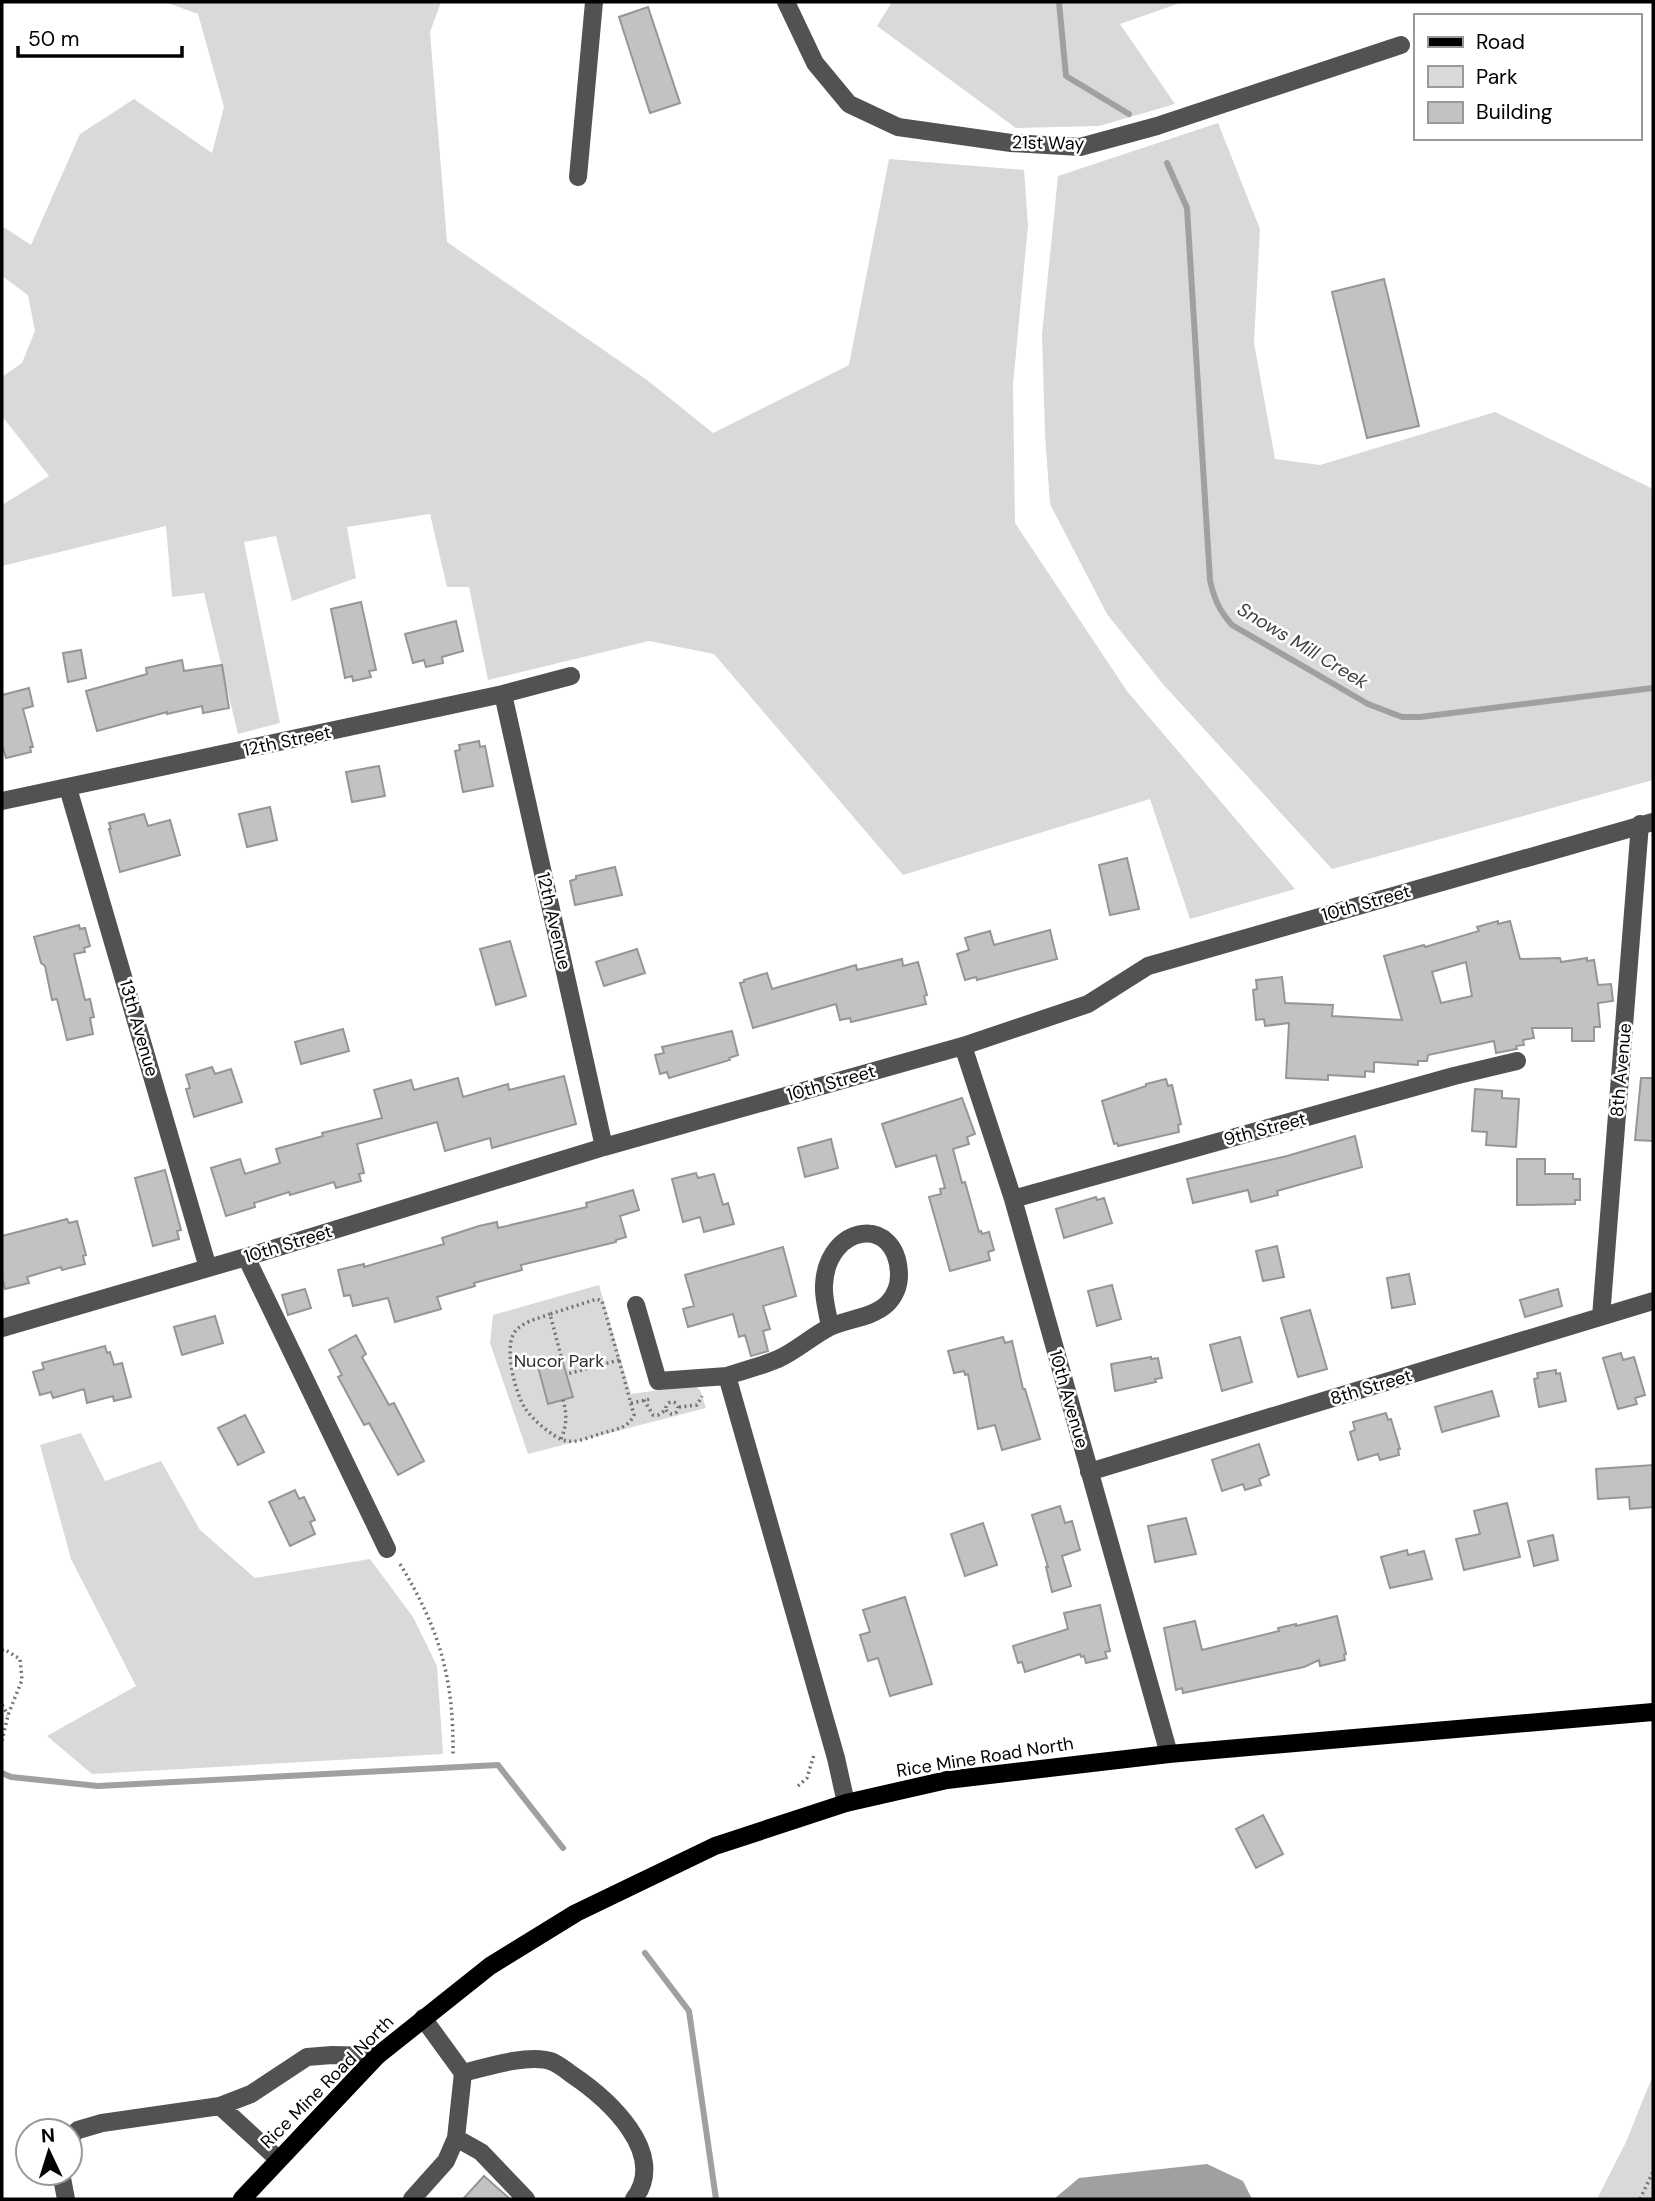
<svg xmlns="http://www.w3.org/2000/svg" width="1655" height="2201" font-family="'DM Sans',sans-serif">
<rect width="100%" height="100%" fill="#fff"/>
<!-- green -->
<path fill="#d9d9d9" d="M165,2H441L430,32L447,242L647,380L713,433L849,365L889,159L1024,170L1028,225L1013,385L1015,523L1127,691L1295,889L1190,919L1150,799L903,875L714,654L649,641L488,680L469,587H447L430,514L347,527L356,578L292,601L276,536L244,542L280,723L238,734L204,593L172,597L166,526L2,566V505L49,476L2,416V377L22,363L35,331L28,295L2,276V226L31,245L80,134L134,99L212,153L224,107L198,14Z
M892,2H1183L1120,24L1175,104L1099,126L1016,128L877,26Z
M1218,123L1260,229L1254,343L1275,459L1320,465L1495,412L1653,489V780L1332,869L1162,683L1107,614L1050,504L1045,434L1042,334L1058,176Z
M599,1285L631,1394L694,1385L700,1390L706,1408L528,1454L490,1343L493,1315Z
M81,1433L105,1481L161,1461L200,1530L255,1578L370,1559L413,1617L437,1666L443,1754L92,1774L47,1736L136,1686L71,1559L40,1445Z
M1653,2075V2199H1597L1626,2142Z"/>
<!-- water -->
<path fill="#a0a0a0" d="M1207,2164L1243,2181L1252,2199H1054L1079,2178Z"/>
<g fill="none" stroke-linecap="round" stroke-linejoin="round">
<!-- stream -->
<path stroke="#a0a0a0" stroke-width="6" d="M1059,2L1066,76L1129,114
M1167,163L1187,208L1210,580C1214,599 1219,610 1232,625L1368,704L1402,717H1420L1653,688
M2,1773L11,1777L98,1786L498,1765L563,1848
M645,1953L689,2011L716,2199"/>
</g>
<!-- building -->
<path fill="#c2c2c2" stroke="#969696" stroke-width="2" fill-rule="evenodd" d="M648,7L680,103L650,113L619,17Z
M1384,279L1419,426L1367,438L1332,292Z
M361,602L376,670L369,671L371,677L353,681L352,676L345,678L331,609Z
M456,621L463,651L442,657L443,663L426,667L424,660L413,663L405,634Z
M81,650L86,678L68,682L63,653Z
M182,660L184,671L222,665L229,708L203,713L202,706L167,714V712L97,731L86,691L147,674L146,668Z
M29,688L33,706L23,709L33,747H30L31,752L6,758L2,745V695Z
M479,741L480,747L485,746L493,786L463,792L455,751L460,750L459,745Z
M379,766L385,796L352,802L346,772Z
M270,807L277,840L247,847L239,814Z
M144,814L148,826L170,820L180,855L120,872L109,829H111L109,823Z
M1127,858L1139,909L1110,915L1099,865Z
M615,867L622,895L575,905L570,881L576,879V876Z
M1498,921V924L1510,921L1520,959L1560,958L1561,962L1587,958V961L1594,960L1598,985L1611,984L1613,1001L1598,1003L1600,1027H1594V1041H1572V1028H1532L1534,1038L1523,1040L1524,1045L1516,1046L1517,1049L1496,1053L1494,1041L1428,1055L1427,1061H1418V1065L1374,1062V1072L1365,1071V1077L1328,1075V1080L1286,1078L1289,1023L1265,1026L1264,1019L1256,1020L1253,990L1257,989L1256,980L1282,977L1285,1003L1333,1005L1332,1016L1402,1020L1384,956L1424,945L1425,947L1479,931L1477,927ZM1466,962L1472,996L1441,1003L1432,972Z
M79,925L80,929L85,928L90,946L84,948L85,952L74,954L85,1000L90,999L94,1017L90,1018L93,1034L67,1040L57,999L52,1000L45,966L41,963L34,937Z
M1050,930L1057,959L977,980L976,977L965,980L957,954L969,950L965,938L990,931L994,945Z
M510,941L526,996L496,1005L480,949Z
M637,949L645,973L604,986L596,962Z
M902,959L903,966L918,962L927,995L924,996L926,1004L851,1022L850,1018L840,1020L836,1004L753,1028L740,983L744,982V980L767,973L772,989L856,965L857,970Z
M343,1029L349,1051L301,1064L295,1042Z
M732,1031L738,1055L729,1058L730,1060L669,1078L667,1072L660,1074L655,1055L664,1053L662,1047Z
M212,1067L215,1074L231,1069L242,1102L194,1117L186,1089L190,1088L186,1075Z
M564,1076L576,1124L492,1148L490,1138L445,1151L437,1122L357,1144L364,1173L359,1174L361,1181L336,1188L334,1182L290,1195L289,1192L254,1203L255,1207L226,1216L211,1168L240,1159L245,1174L280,1163L276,1149L323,1136L322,1133L382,1118L374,1090L411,1080L414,1090L458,1078L463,1097L508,1084L509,1090Z
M1641,1078H1653V1141L1635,1140Z
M1166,1079L1168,1086L1172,1085L1181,1124L1178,1125L1179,1132L1118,1146L1117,1143L1114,1144L1102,1101L1146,1086V1084Z
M1475,1089L1502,1091V1098L1519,1099L1516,1147L1486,1145L1487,1132L1472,1131Z
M962,1098L975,1134L967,1137L969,1144L953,1149L962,1183L965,1182L979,1232L981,1231L982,1234L989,1232L994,1250L988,1252L990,1260L950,1271L929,1197L941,1194L940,1189L945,1188L936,1155L896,1167L882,1124Z
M1355,1136L1362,1167L1277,1191L1278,1195L1251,1202L1248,1190L1193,1203L1187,1179L1287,1156Z
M831,1139L838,1168L805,1177L798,1148Z
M1517,1159H1545V1174H1573V1179H1580V1200H1575V1204L1517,1205Z
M165,1170L181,1230L177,1231L179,1239L153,1246L135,1178Z
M696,1173L698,1178L714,1174L723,1205L728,1203L734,1224L704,1232L700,1217L683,1222L672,1179Z
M633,1190L639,1210L620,1216L626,1237L616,1240V1242L521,1265L522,1270L474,1283L475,1286L437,1297L441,1309L395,1322L388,1298L353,1306L350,1295L344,1296L338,1270L364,1264V1267L444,1244L442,1238L479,1226L497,1222L498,1228L587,1207L586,1203Z
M1096,1197L1097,1200L1104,1198L1112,1223L1064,1238L1056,1209Z
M67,1219L69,1223L77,1221L86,1255L83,1256L85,1264L62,1270L61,1267L27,1277L29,1283L5,1289L2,1277V1236Z
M1277,1246L1284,1277L1263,1281L1256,1251Z
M783,1247L796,1296L763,1306L770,1329L763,1331L768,1351L751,1356L745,1335L739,1337L733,1314L688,1327L683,1309L694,1306L685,1275Z
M1409,1274L1415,1304L1392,1308L1387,1278Z
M1112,1285L1121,1319L1097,1326L1088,1291Z
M305,1289L311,1308L288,1315L282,1295Z
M1558,1289L1562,1306L1525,1317L1520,1300Z
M1310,1310L1327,1369L1298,1377L1281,1318Z
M215,1316L223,1343L182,1355L174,1327Z
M356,1335L366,1354L362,1357L389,1405L394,1403L424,1461L398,1475L369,1423L364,1425L338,1377L342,1375L329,1350Z
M1003,1337L1005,1343L1012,1341L1023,1389H1025L1040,1439L1002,1450L995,1425L978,1429L968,1374L965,1375L964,1371L954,1373L948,1351Z
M1240,1337L1252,1382L1222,1391L1210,1345Z
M105,1346L107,1353L110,1352L114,1365L122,1363L131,1397L114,1401L113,1396L87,1403L84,1389L53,1398L51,1392L40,1395L33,1372L44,1369L42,1363Z
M1621,1353L1623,1360L1634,1357L1645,1395L1635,1398L1637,1404L1618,1409L1603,1358Z
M561,1356L573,1397L548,1404L537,1363Z
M1151,1357V1359L1158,1358L1162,1378L1155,1379L1156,1382L1115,1391L1111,1364Z
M1556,1370V1374L1560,1373L1566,1401L1539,1407L1534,1379L1538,1378L1537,1373Z
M1492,1391L1499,1416L1442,1432L1435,1407Z
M1386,1413L1388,1420L1391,1419L1400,1449H1398L1399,1455L1380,1460L1378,1454L1358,1460L1350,1432L1355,1430L1353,1422Z
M245,1415L264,1452L238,1465L218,1428Z
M1259,1444L1269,1475L1259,1479L1261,1485L1245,1490L1243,1484L1222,1491L1212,1460Z
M1653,1465V1507L1630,1509L1629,1497L1598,1499L1596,1469Z
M295,1490L299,1499L304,1497L315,1520L310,1522L315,1534L290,1546L269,1502Z
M1507,1503L1520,1557L1464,1570L1456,1539L1480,1534L1474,1511Z
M1060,1506L1065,1523L1072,1521L1080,1550L1062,1556L1071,1586L1052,1592L1046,1567H1048L1032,1515Z
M1186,1518L1196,1554L1155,1562L1148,1526Z
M983,1523L997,1565L965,1576L951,1534Z
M1553,1535L1558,1560L1534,1566L1528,1541Z
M1407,1550L1408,1555L1424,1551L1432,1579L1390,1588L1381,1557Z
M905,1597L932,1684L890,1696L878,1658L868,1661L860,1635L870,1632L863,1610Z
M1100,1605L1110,1651L1105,1652L1107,1658L1086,1663L1084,1656L1081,1657L1080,1654L1025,1672L1022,1662L1018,1663L1013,1646L1068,1629L1064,1613Z
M1337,1616L1346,1654L1344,1655L1345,1660L1320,1666L1319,1660L1304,1667L1183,1693L1182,1688L1176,1690L1164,1628L1195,1621L1202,1650L1279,1631L1278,1628L1296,1624V1626Z
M1263,1815L1283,1854L1256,1868L1236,1829Z
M484,2176L510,2199H463Z"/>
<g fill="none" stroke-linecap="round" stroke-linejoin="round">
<!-- path -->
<path stroke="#747474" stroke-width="3.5" stroke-dasharray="2 3.5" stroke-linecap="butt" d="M550,1314C538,1319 519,1322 513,1335C505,1351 515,1393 525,1408C532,1419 554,1439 567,1441C578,1443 592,1436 603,1433C617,1429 628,1428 634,1415L619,1360
M561,1356L550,1314L597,1299L602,1301L619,1360L567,1374
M644,1400L653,1415H658L666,1410
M666 1408a6 6 0 1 1 12 0a6 6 0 1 1-12 0Z
M631,1403L651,1399
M679,1407L697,1405L702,1396
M561,1439C567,1425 567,1414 563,1400
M400,1564C440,1630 454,1679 453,1756
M2,1650L4,1649L20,1659L22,1680L8,1715L2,1741
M2,1705L8,1715
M798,1786L807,1778L814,1755
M1640,2199L1653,2172"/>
<!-- minor -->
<path stroke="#525252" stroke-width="18" d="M786,2L815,63L849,104L898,127L1011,143L1080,147L1157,126L1401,45
M578,177L594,2
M503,694L604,1147
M68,788L208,1268
M2,801L503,694L571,676
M963,1046L1013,1199L1169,1754
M1013,1199L1454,1076L1517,1061
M246,1257L387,1549
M636,1305L658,1381L727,1376
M1601,1317L1640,824
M830,1327C828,1314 823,1298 824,1285C827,1223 898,1214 899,1275C899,1286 895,1296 887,1304C872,1318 846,1319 828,1328C811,1337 796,1351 778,1359C762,1366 744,1370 727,1376L836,1758L846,1803
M2,1328L246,1257L604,1147L963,1046L1088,1004L1148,966L1653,822
M1089,1472L1653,1301
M463,2073C486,2067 530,2053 553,2062C559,2065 566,2070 571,2074C607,2098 669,2153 634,2199
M220,2106L278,2159
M70,2137L78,2130L102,2123L220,2106L251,2094L307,2057L332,2055L377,2056
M456,2138L481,2152L526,2199
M61,2173L66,2199
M412,2199L446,2161L456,2138L463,2073L423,2018"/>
<!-- major -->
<path stroke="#000" stroke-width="18" d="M242,2199L377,2056L490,1966L576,1913L715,1846L846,1803L947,1780L1169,1754L1653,1712"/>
</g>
<g text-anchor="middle" stroke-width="5" stroke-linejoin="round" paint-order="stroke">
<!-- street labels -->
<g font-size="18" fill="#000" stroke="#fff">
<text transform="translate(1048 143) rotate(1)" y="6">21st Way</text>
<text transform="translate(287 741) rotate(-12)" y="6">12th Street</text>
<text transform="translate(1366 903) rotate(-16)" y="6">10th Street</text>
<text transform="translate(554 921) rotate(77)" y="6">12th Avenue</text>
<text transform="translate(139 1028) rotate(74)" y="6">13th Avenue</text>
<text transform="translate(1621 1070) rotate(-85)" y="6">8th Avenue</text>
<text transform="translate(831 1083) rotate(-16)" y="6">10th Street</text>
<text transform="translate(1265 1129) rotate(-15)" y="6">9th Street</text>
<text transform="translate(288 1244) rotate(-17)" y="6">10th Street</text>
<text transform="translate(1371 1387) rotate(-17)" y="6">8th Street</text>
<text transform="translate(1069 1399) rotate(74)" y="6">10th Avenue</text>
<text transform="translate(985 1757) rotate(-9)" y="6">Rice Mine Road North</text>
<text transform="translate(327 2082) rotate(-45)" y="6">Rice Mine Road North</text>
</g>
<!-- park labels -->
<g font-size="18" fill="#303030" stroke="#fff">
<text x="559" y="1367">Nucor Park</text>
</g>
<!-- water labels -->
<g font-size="19" font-style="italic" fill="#414141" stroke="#fff">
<text transform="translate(1303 645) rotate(31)" y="7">Snows Mill Creek</text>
</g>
</g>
<!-- border -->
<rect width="1655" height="2201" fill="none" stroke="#000000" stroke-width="7"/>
<!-- legend -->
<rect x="1414" y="14" width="228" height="126" fill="#ffffff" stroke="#999999" stroke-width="2"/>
<rect x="1428" y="37" width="35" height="10" fill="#000000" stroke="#999999" stroke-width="2"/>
<text x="1476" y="49" font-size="21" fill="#000000">Road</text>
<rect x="1428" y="66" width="35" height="21" fill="#d9d9d9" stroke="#999999" stroke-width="2"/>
<text x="1476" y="84" font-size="21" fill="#000000">Park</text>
<rect x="1428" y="102" width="35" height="21" fill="#c2c2c2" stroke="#999999" stroke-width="2"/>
<text x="1476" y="119" font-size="21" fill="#000000">Building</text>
<!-- north arrow -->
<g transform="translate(49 2152) rotate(356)"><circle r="33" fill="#ffffff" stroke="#999999" stroke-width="2"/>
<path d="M0-5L12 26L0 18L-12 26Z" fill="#000000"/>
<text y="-10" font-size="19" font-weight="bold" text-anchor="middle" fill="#000000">N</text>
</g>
<!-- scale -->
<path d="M18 46v10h164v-10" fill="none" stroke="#000000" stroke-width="3.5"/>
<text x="28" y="46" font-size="21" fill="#000000" stroke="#ffffff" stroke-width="5" paint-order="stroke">50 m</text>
</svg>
